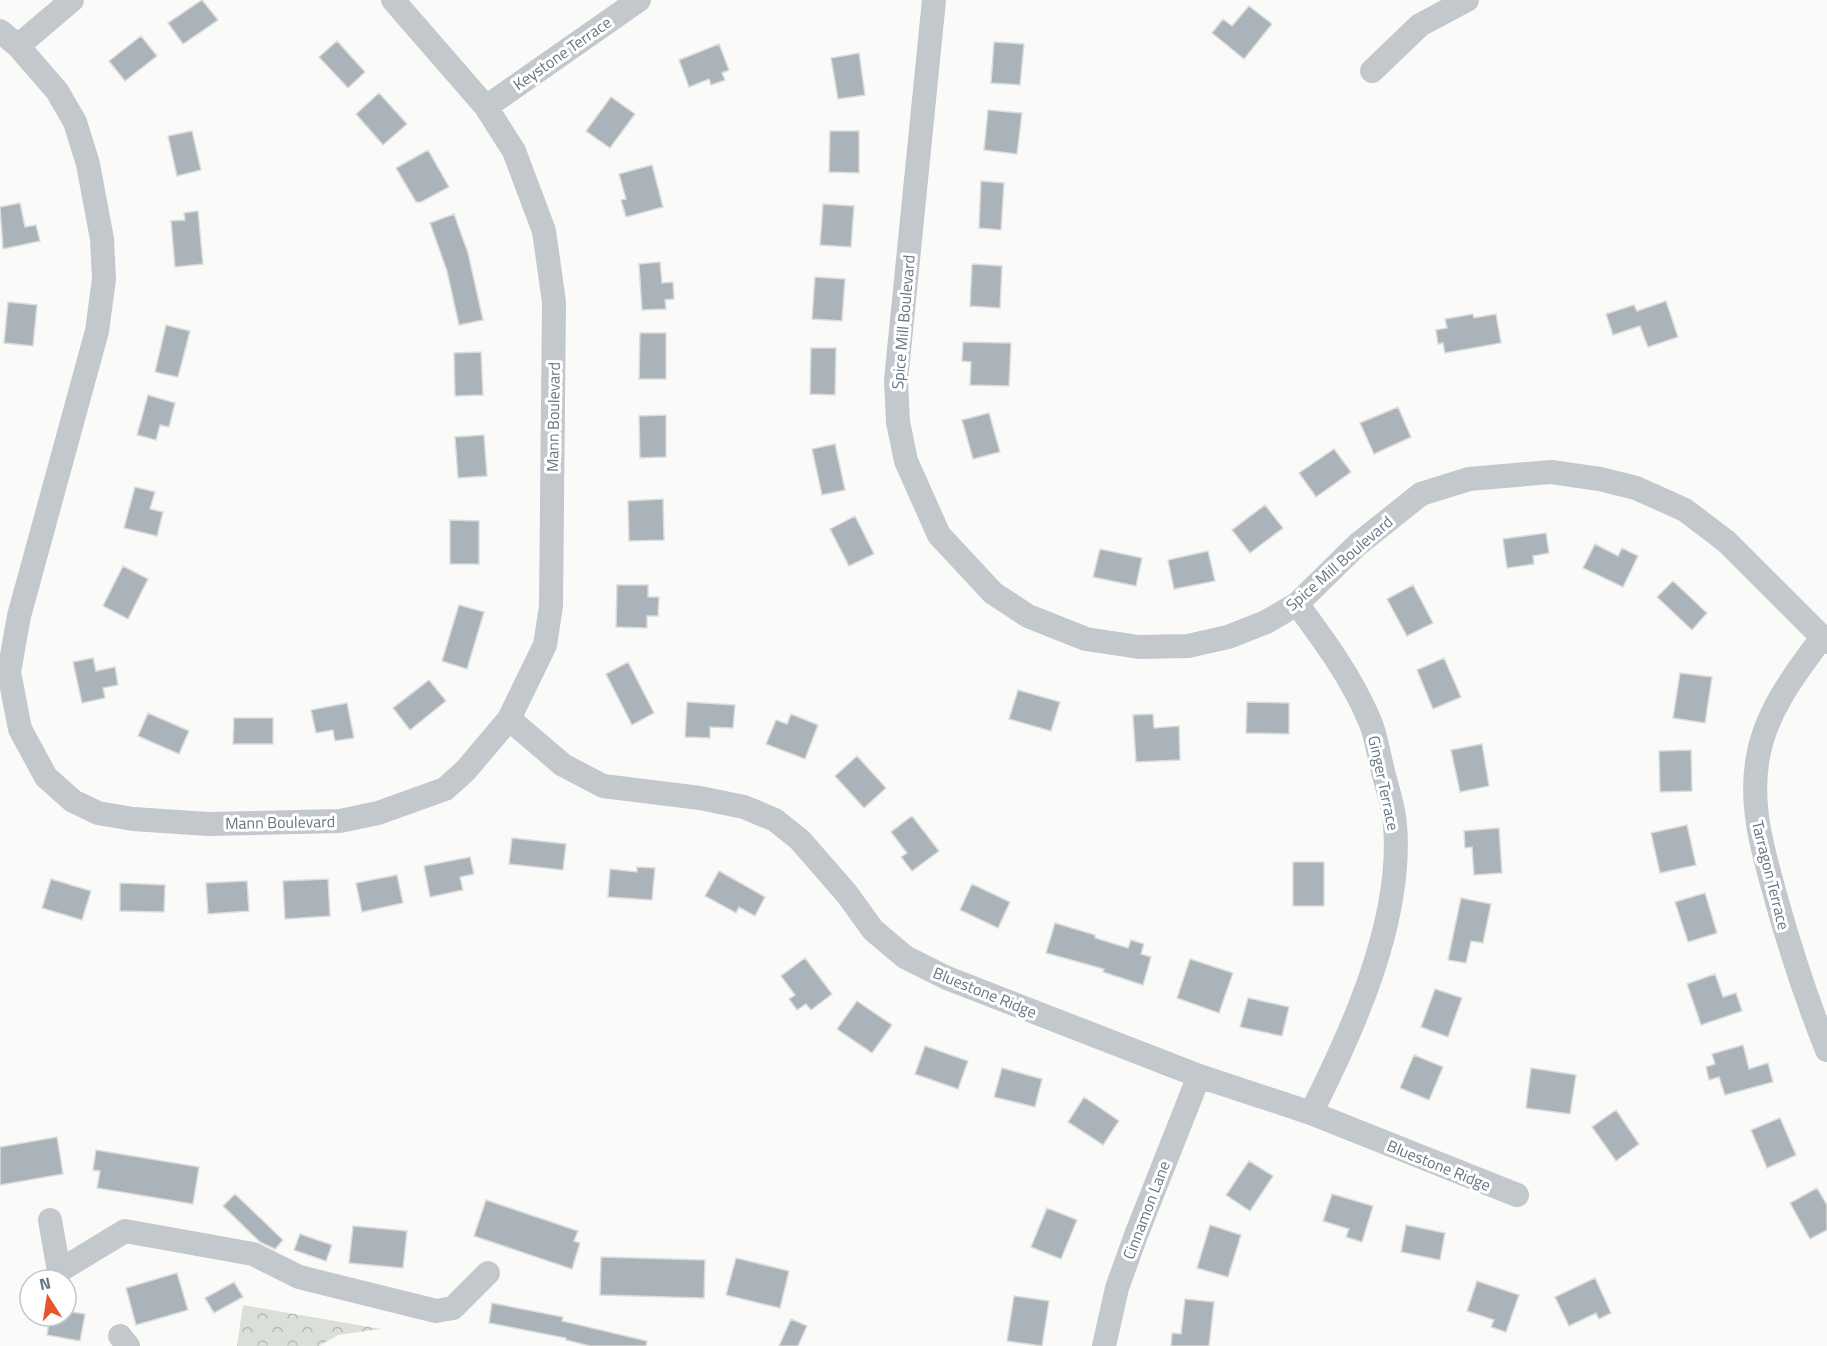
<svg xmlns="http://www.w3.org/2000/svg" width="1827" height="1346" font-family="'Titillium Web',sans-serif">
<defs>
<pattern id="forest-crowns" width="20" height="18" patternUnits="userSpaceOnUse" patternTransform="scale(1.5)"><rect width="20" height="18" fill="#dadfd7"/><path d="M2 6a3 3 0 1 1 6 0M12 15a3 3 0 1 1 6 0" fill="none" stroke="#b4b9b4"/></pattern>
</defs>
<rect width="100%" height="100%" fill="#fafaf8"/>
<!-- forest -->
<path fill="url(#forest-crowns)" d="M243,1305L381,1329L338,1335L319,1346H237Z"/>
<!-- building -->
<path fill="#aab3b9" stroke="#dcdcda" stroke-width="1.5" d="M202,0L218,20L183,44L168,23Z
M1249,6L1272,24L1244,59L1212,33L1223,19L1232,26Z
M141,36L157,56L125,81L109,61Z
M337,41L365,72L348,88L319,57Z
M994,42L1024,44L1020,85L991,83Z
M719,44L729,70L722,73L725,80L711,85L709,79L689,87L679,60Z
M859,53L865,95L838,99L831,58Z
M379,93L407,124L383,145L356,114Z
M611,97L635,114L610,148L586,131Z
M988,110L1022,113L1017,154L984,150Z
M192,131L201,170L177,176L168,136Z
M830,131H859V173L829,172Z
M428,150L449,187L421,202H416L396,168Z
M652,165L663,207L626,217L621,200L626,199L619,174Z
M981,181L1004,183L1001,230L979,228Z
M20,203L25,227L36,225L40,241L3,249L0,207Z
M823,204L854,206L851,247L820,245Z
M198,211L203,264L175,267L171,221L185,220L184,213Z
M454,214L468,253L483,320L459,325L447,271L430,223Z
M660,262L662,283L673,282L674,299L665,300L666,309L642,310L639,264Z
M972,264L1002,266L1000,308L970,306Z
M815,277L845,279L842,321L812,319Z
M1666,301L1678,337L1648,347L1640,326L1613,335L1606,314L1634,305L1637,311Z
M8,302L37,305L33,346L4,343Z
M1473,314L1474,318L1496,314L1501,343L1445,353L1443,343L1438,344L1436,330L1447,328L1445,319Z
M166,325L190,331L178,377L155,372Z
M640,333H666V379H639Z
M963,342L1011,343L1009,386L970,385L971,362L962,361Z
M811,348H836L835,395L810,394Z
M481,352L483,395L455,396L454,353Z
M148,395L175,403L169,427L160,425L156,440L137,435Z
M1398,407L1411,437L1374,454L1360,423Z
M989,413L1000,452L973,459L962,420Z
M666,415V457L640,458L639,416Z
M484,435L487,476L458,478L455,437Z
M835,444L845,490L822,495L812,449Z
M1334,449L1351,472L1316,497L1299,473Z
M135,487L155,492L150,509L163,512L157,536L124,528Z
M663,499L664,540L629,541L628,501Z
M1265,505L1283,528L1250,553L1232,530Z
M855,516L874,554L849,566L830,529Z
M450,520L479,521V564H450Z
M1546,533L1549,553L1533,556L1534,564L1507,568L1503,539Z
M1595,544L1618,556L1622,548L1638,556L1623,587L1583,568Z
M1100,549L1142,558L1136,586L1093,577Z
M1208,551L1215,581L1174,589L1168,560Z
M123,566L148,579L128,619L103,606Z
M1673,581L1707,613L1692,630L1657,597Z
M617,585H648V597H659L658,616H647V628L616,627Z
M1413,585L1433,623L1407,636L1387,599Z
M459,605L484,612L467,669L442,661Z
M93,658L96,671L115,667L118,685L103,688L105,698L82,703L73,662Z
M1444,658L1461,697L1433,709L1417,670Z
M628,662L654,713L632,725L606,674Z
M1680,673L1712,677L1705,723L1673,718Z
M429,680L446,701L410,730L393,708Z
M1018,690L1060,702L1051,731L1009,719Z
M687,702L735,705L733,728L710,727V738L685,737Z
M1247,702L1289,703V734L1246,733Z
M347,703L354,738L335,741L333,730L316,733L311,710Z
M148,713L189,731L179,754L138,736Z
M791,714L818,725L805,759L766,744L776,720L787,724Z
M1153,714L1154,728L1179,726L1180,760L1136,762L1133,715Z
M234,718H273V744H233Z
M1482,744L1489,786L1460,792L1451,750Z
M1691,750L1692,791L1660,792L1659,751Z
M857,756L886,788L864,808L835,776Z
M912,816L939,851L912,871L901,857L907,853L891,832Z
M1687,825L1696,865L1660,873L1651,833Z
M1499,828L1502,873L1474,875L1472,847L1465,848L1464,831Z
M512,838L566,844L563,870L509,864Z
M470,857L474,874L460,877L463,890L430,897L424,866Z
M1293,862H1324V906H1293Z
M637,867L655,868L652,900L608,897L610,869L637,872Z
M719,871L765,897L755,916L739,907L736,913L705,896Z
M397,875L403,903L362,912L356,883Z
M51,879L91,891L82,920L42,908Z
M328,879L330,916L285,919L283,881Z
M247,881L249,911L208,914L206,883Z
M120,883L165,885L164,912L120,911Z
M972,884L1010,902L998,928L960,910Z
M1705,893L1717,933L1688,942L1675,902Z
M1461,898L1491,904L1483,943L1471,941L1466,963L1448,960Z
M1055,923L1095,935V938L1128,948L1131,940L1144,944L1141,954L1151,957L1143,985L1103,972L1104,969L1046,953Z
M805,958L832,994L811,1010L806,1004L797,1010L789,999L795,995L781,976Z
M1190,959L1233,973L1219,1013L1177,998Z
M1715,974L1723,997L1736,993L1742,1011L1701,1025L1687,984Z
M1435,989L1462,998L1448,1037L1421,1027Z
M1248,998L1289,1007L1282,1036L1240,1027Z
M857,1001L892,1025L872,1053L837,1029Z
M1743,1045L1749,1069L1768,1063L1773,1082L1725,1095L1719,1077L1709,1080L1706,1067L1715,1064L1712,1054Z
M925,1046L968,1061L958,1089L915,1074Z
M1414,1055L1443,1067L1429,1100L1400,1088Z
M1002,1068L1042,1079L1035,1107L994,1097Z
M1531,1068L1576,1075L1570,1114L1526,1108Z
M1084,1097L1119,1121L1103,1145L1068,1122Z
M1616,1110L1639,1144L1616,1161L1592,1127Z
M1780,1118L1796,1155L1767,1168L1751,1130Z
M57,1137L63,1174L0,1185V1147Z
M96,1150L199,1167L193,1204L97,1188L100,1171L93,1170Z
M1249,1161L1273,1176L1250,1211L1226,1195Z
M1817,1188L1827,1205V1230L1810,1239L1790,1203Z
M235,1194L283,1240L275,1249L260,1242L223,1206Z
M1332,1194L1373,1206L1362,1242L1346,1237L1349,1229L1323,1221Z
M486,1200L578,1231L574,1241L580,1243L572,1269L474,1236Z
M1047,1208L1077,1220L1061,1259L1031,1247Z
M1210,1225L1241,1235L1228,1277L1197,1268Z
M1406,1225L1445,1233L1440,1260L1401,1252Z
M353,1226L407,1231L403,1268L349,1263Z
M300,1234L332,1245L326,1261L294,1250Z
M601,1257L705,1260L704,1298L600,1295Z
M736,1258L789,1271L780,1308L726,1295Z
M177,1273L188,1310L136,1325L126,1288Z
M1595,1278L1611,1313L1599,1319L1596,1313L1569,1326L1555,1297Z
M1477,1281L1519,1295L1506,1332L1491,1327L1494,1320L1467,1311Z
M234,1282L243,1297L214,1313L205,1298Z
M1014,1296L1049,1301L1042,1346L1007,1341Z
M1185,1299L1214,1302L1209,1346H1171L1172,1333L1181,1334Z
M492,1303L563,1317L562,1321L647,1341L646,1346H590L566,1340V1338L489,1323Z
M66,1311L85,1314L80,1341L47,1335L50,1316H66Z
M791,1319L807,1326L798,1346H779Z"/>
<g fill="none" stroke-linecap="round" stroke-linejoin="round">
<!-- minor -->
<path stroke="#c3c8cc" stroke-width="24" d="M934,0L896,380L898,422L906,461L939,535L993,593L1028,616L1086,639L1139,647L1188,646L1228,637L1266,622L1297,604L1357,545L1421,494L1469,479L1551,472L1600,479L1636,488L1685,510L1727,542L1827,642
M0,31L18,46L57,91L75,122L88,164L102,239L104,279L97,331L19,616L9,672L20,729L46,777L73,801L98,813L133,819L208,824L340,821L378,813L445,789L466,770L509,719L545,645L551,606L554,302L544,231L514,151L486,107L393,0
M18,46L72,0
M1372,71L1420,25L1467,0
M486,107L639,0
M1297,604C1324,640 1351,677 1369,719C1376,734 1378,752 1382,767C1386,786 1394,806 1395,825C1403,920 1353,1030 1311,1113
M1821,639C1793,676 1763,716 1757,763C1750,810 1764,854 1776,898C1791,952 1806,998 1827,1050
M509,719L563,765L603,786L700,798L744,807L775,820L800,840L847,894L873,930L905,957L947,978L1199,1076L1311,1113L1517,1195
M50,1220L59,1271L125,1231L253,1254L299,1277L436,1311L453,1308L488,1273
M120,1336L128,1346
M1104,1346L1117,1288L1136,1235L1199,1076"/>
</g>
<g text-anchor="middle" stroke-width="6" stroke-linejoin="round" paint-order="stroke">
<!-- street labels -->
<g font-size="16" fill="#657683" stroke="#fff">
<text transform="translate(562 53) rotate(-35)" y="6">Keystone Terrace</text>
<text transform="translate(903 322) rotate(-85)" y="6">Spice Mill Boulevard</text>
<text transform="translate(553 417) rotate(-89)" y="6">Mann Boulevard</text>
<text transform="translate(1339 563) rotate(-41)" y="6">Spice Mill Boulevard</text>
<text transform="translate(1384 783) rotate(78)" y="6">Ginger Terrace</text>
<text transform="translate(280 822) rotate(-1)" y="6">Mann Boulevard</text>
<text transform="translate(1771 875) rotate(76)" y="6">Tarragon Terrace</text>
<text transform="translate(985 992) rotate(22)" y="6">Bluestone Ridge</text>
<text transform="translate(1439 1165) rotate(22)" y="6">Bluestone Ridge</text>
<text transform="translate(1146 1210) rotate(-69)" y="6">Cinnamon Lane</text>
</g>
</g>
<!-- north arrow -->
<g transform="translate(48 1298) rotate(348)"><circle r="28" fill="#ffffff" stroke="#c1c8cd" stroke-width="1.5"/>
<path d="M0-4.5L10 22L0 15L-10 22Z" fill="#e4572e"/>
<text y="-9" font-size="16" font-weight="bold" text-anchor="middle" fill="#657683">N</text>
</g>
</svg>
